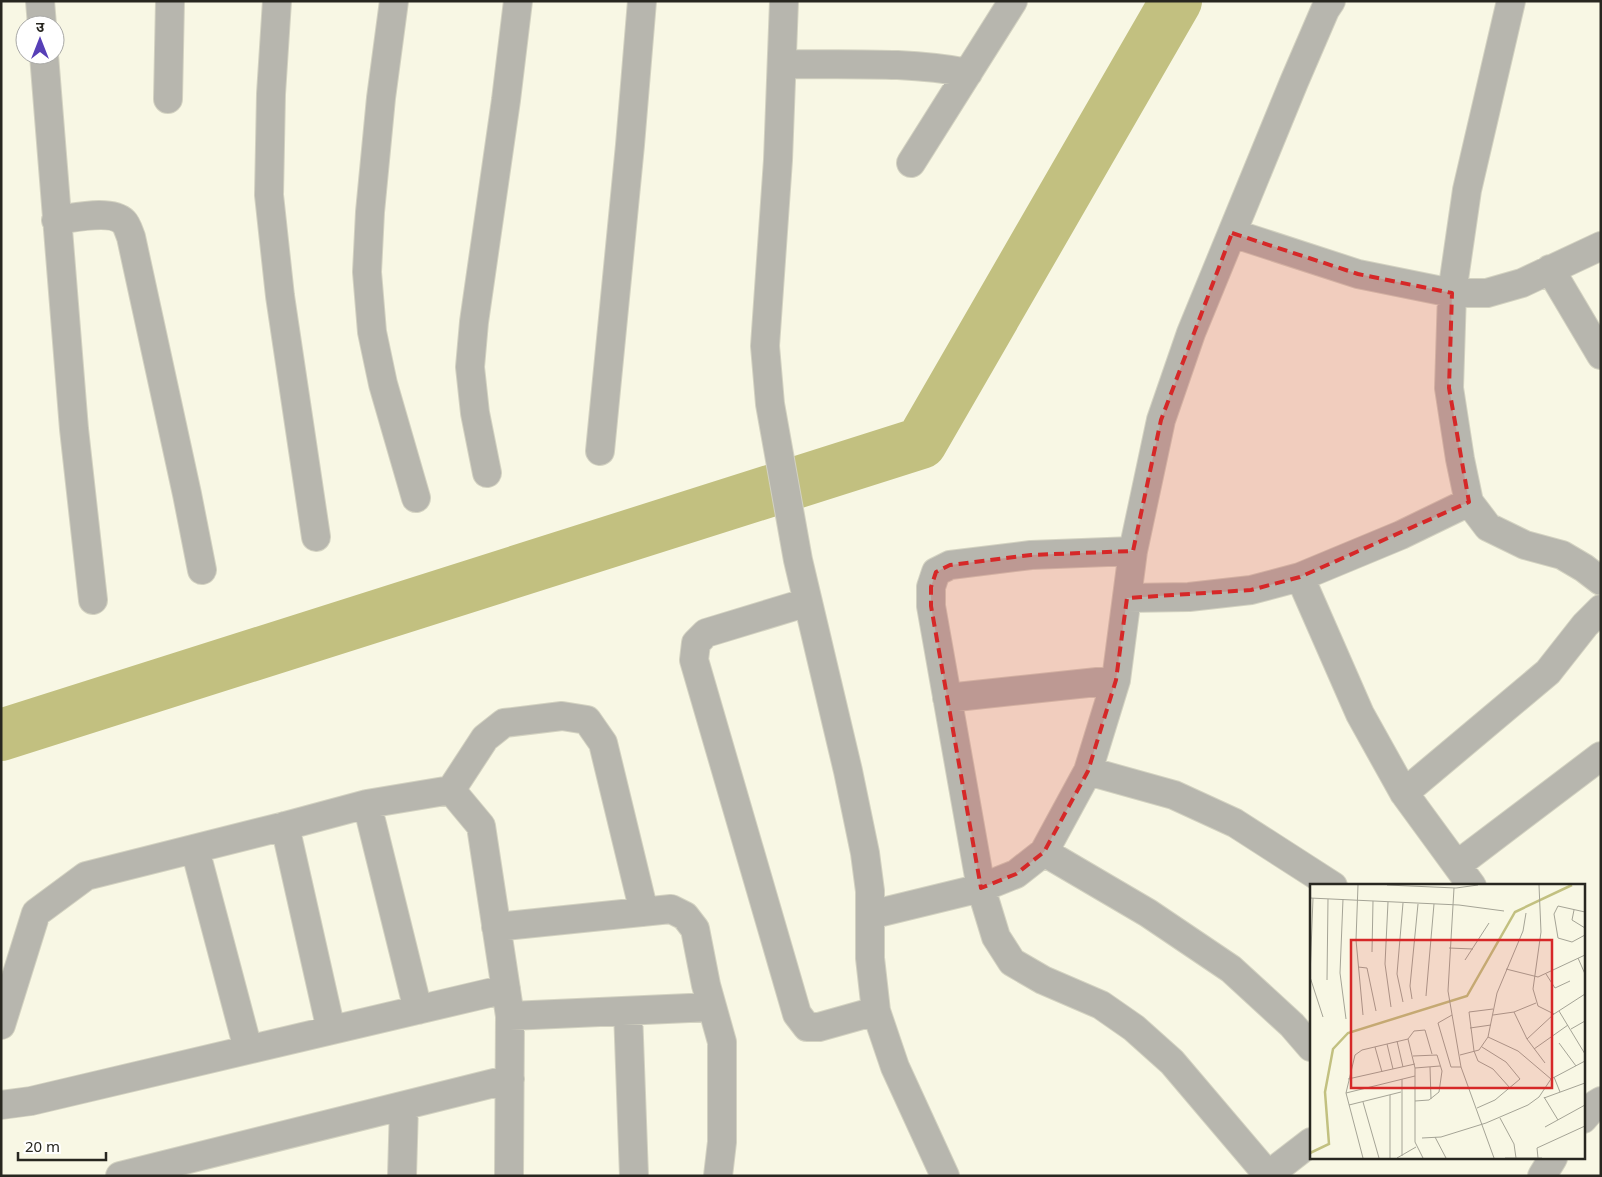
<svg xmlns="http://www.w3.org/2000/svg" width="1602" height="1177" font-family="'Noto Sans','Noto Sans Devanagari',sans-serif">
<rect width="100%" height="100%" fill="#f8f7e4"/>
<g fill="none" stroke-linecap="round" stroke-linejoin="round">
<!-- river -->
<path stroke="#c2c080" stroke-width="52" d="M1,735L921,443L1176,1"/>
<defs>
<path id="minor" d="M40,1L42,25
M277,1L271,94L269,195L280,296L316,537
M394,1L381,98L370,212L367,272L372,332L383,384L416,498
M784,1L778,160L765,346L770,404L798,560L848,771L865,853L870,891V958L876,1011L895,1067L945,1176
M1511,1L1467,190L1452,293L1449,388L1460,459L1469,502L1488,527L1525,545L1562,555L1584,568L1601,581
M44,55L74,429L93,600
M782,64C844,65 907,61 968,73
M168,99L170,1
M911,163L1013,1
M56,220C74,218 111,209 124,222C127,225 129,232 131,237L187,494L202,570
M1232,233L1358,274L1452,293H1487L1522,283L1601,246
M1550,269L1601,355
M600,451L630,145L642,1
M487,473L475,413L470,367L474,322L506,100L518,1
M1133,551L1031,555L950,565L936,572L931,587V606L981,888L996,937L1012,962L1043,980L1101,1005L1134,1028L1172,1062L1268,1175
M1300,577L1360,714L1404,793L1472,886
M1127,598L1189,597L1251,590L1300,577L1401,535L1469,502
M808,602L706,633L696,643L694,660L797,1014L807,1027H819L876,1011
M947,698L1116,680
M1088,771L1174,795L1235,823L1333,886
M451,790L485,738L504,723L562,716L587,720L603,743L644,912
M1404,793L1548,672L1585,625L1601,609
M367,804L418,1010
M285,826L331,1030
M195,849L248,1049
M1044,852L1148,913L1231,969L1292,1025L1311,1047
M1457,865L1601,756
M870,915L981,888L1016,874L1044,852L1088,771L1116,680L1133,551L1161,420L1191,333L1294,82L1325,10L1331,1
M496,927L671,909L685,916L695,929L706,985L722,1042V1142L718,1176
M628,1011L634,1176
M510,1016L712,1007
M1,1025L36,913L86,876L285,826L367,804L451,790L481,826L510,1016L509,1176
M1,1105L31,1101L506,989
M1583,1119L1596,1104L1601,1101
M120,1176L510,1079
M402,1176L404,1106
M1267,1176L1311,1142
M1542,1176L1553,1158"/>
</defs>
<!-- minor casing -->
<use href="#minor" stroke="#d3d2c1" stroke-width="30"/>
<!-- minor -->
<use href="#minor" stroke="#b7b6ae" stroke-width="28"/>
</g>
<!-- marked area -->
<path fill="#d62828" fill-opacity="0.2" stroke="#d62828" stroke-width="4" stroke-dasharray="10 6" stroke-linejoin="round" d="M1232,233L1358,274L1452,293L1449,388L1469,502L1300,577L1251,590L1127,598L1116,680L1088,771L1044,852L1016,874L981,888L931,606V587L936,572L950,565L1031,555L1133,551L1161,420Z"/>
<!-- overview -->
<g transform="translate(1310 884)">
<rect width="275" height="275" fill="#f8f7e4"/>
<path fill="none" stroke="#c2c080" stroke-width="2.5" d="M0,269L19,260L15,208L23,165L38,149L157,112L205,28L262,1"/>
<path fill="none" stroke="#a5a496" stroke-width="1" d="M48,1L46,56L53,131M77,1L146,4L168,1M229,1L231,48L223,105L228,122L244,130M144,4L138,107L151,183L184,274M0,14L149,21L194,27M3,14L0,93L13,133M33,15L30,89L36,135M78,18L75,80L81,123M264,26L262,36L275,44M275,28L248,22L244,30L248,54L262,58L275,51M139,64L163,65M62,68L63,17M268,74L275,90M155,76L179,39M48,83L57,84L66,127M196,85L228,93L275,71M236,90L245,104L260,97M17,96L18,15M116,112L124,20M102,115L100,102L108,20M93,118L87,90L93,19M183,125L159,128L164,167L168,177L183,185L200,204M249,127L275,170M204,128L217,155L235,179M142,131L128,139L141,183H151M183,131L204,128L226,119M160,144L181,141M261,145L275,137M178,153L208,167L241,195M98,155L104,147L115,146L122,170M217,155L244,130L275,110M87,157L93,183M249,159L266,182M77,160L83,185M65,163L72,188M224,165L258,141M150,171L169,166L178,153L187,109L213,47L216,29M103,172L127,171L132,187L129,208L119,216L105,217M120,183L121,215M105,184L130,182M244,193L250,208M38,195L105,180M92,195V272M36,209L105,192M80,211V274M234,213L248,236M234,214L275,199M53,218L69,274M39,221L91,208M167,224L185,216L210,195L196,178L172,163M190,234L204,260L206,274M235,243L275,221M125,253L136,274M112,254L131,253L176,239L218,221L229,213L241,195L275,177M53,274L36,209L45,171L52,166L98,155L105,184V258L113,274M87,274L106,263M195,274H232M228,274L227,264L275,242"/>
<path fill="#d62828" fill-opacity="0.15" stroke="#d62828" stroke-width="2.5" d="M41,56H242V204H41Z"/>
<rect width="275" height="275" fill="none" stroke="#282720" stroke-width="2.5"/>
</g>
<!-- border -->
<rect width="1602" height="1177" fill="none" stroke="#282720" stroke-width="5"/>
<!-- north arrow -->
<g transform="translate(40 40)"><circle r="24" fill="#ffffff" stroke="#a9a9a6"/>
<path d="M0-4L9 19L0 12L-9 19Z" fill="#573fb7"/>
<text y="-8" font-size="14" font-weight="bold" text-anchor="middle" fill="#282720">उ</text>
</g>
<!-- scale -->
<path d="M18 1152v8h88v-8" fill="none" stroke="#282720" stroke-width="2.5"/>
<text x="25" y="1152" font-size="15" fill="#282720" stroke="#ffffff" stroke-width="4" paint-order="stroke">20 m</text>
</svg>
